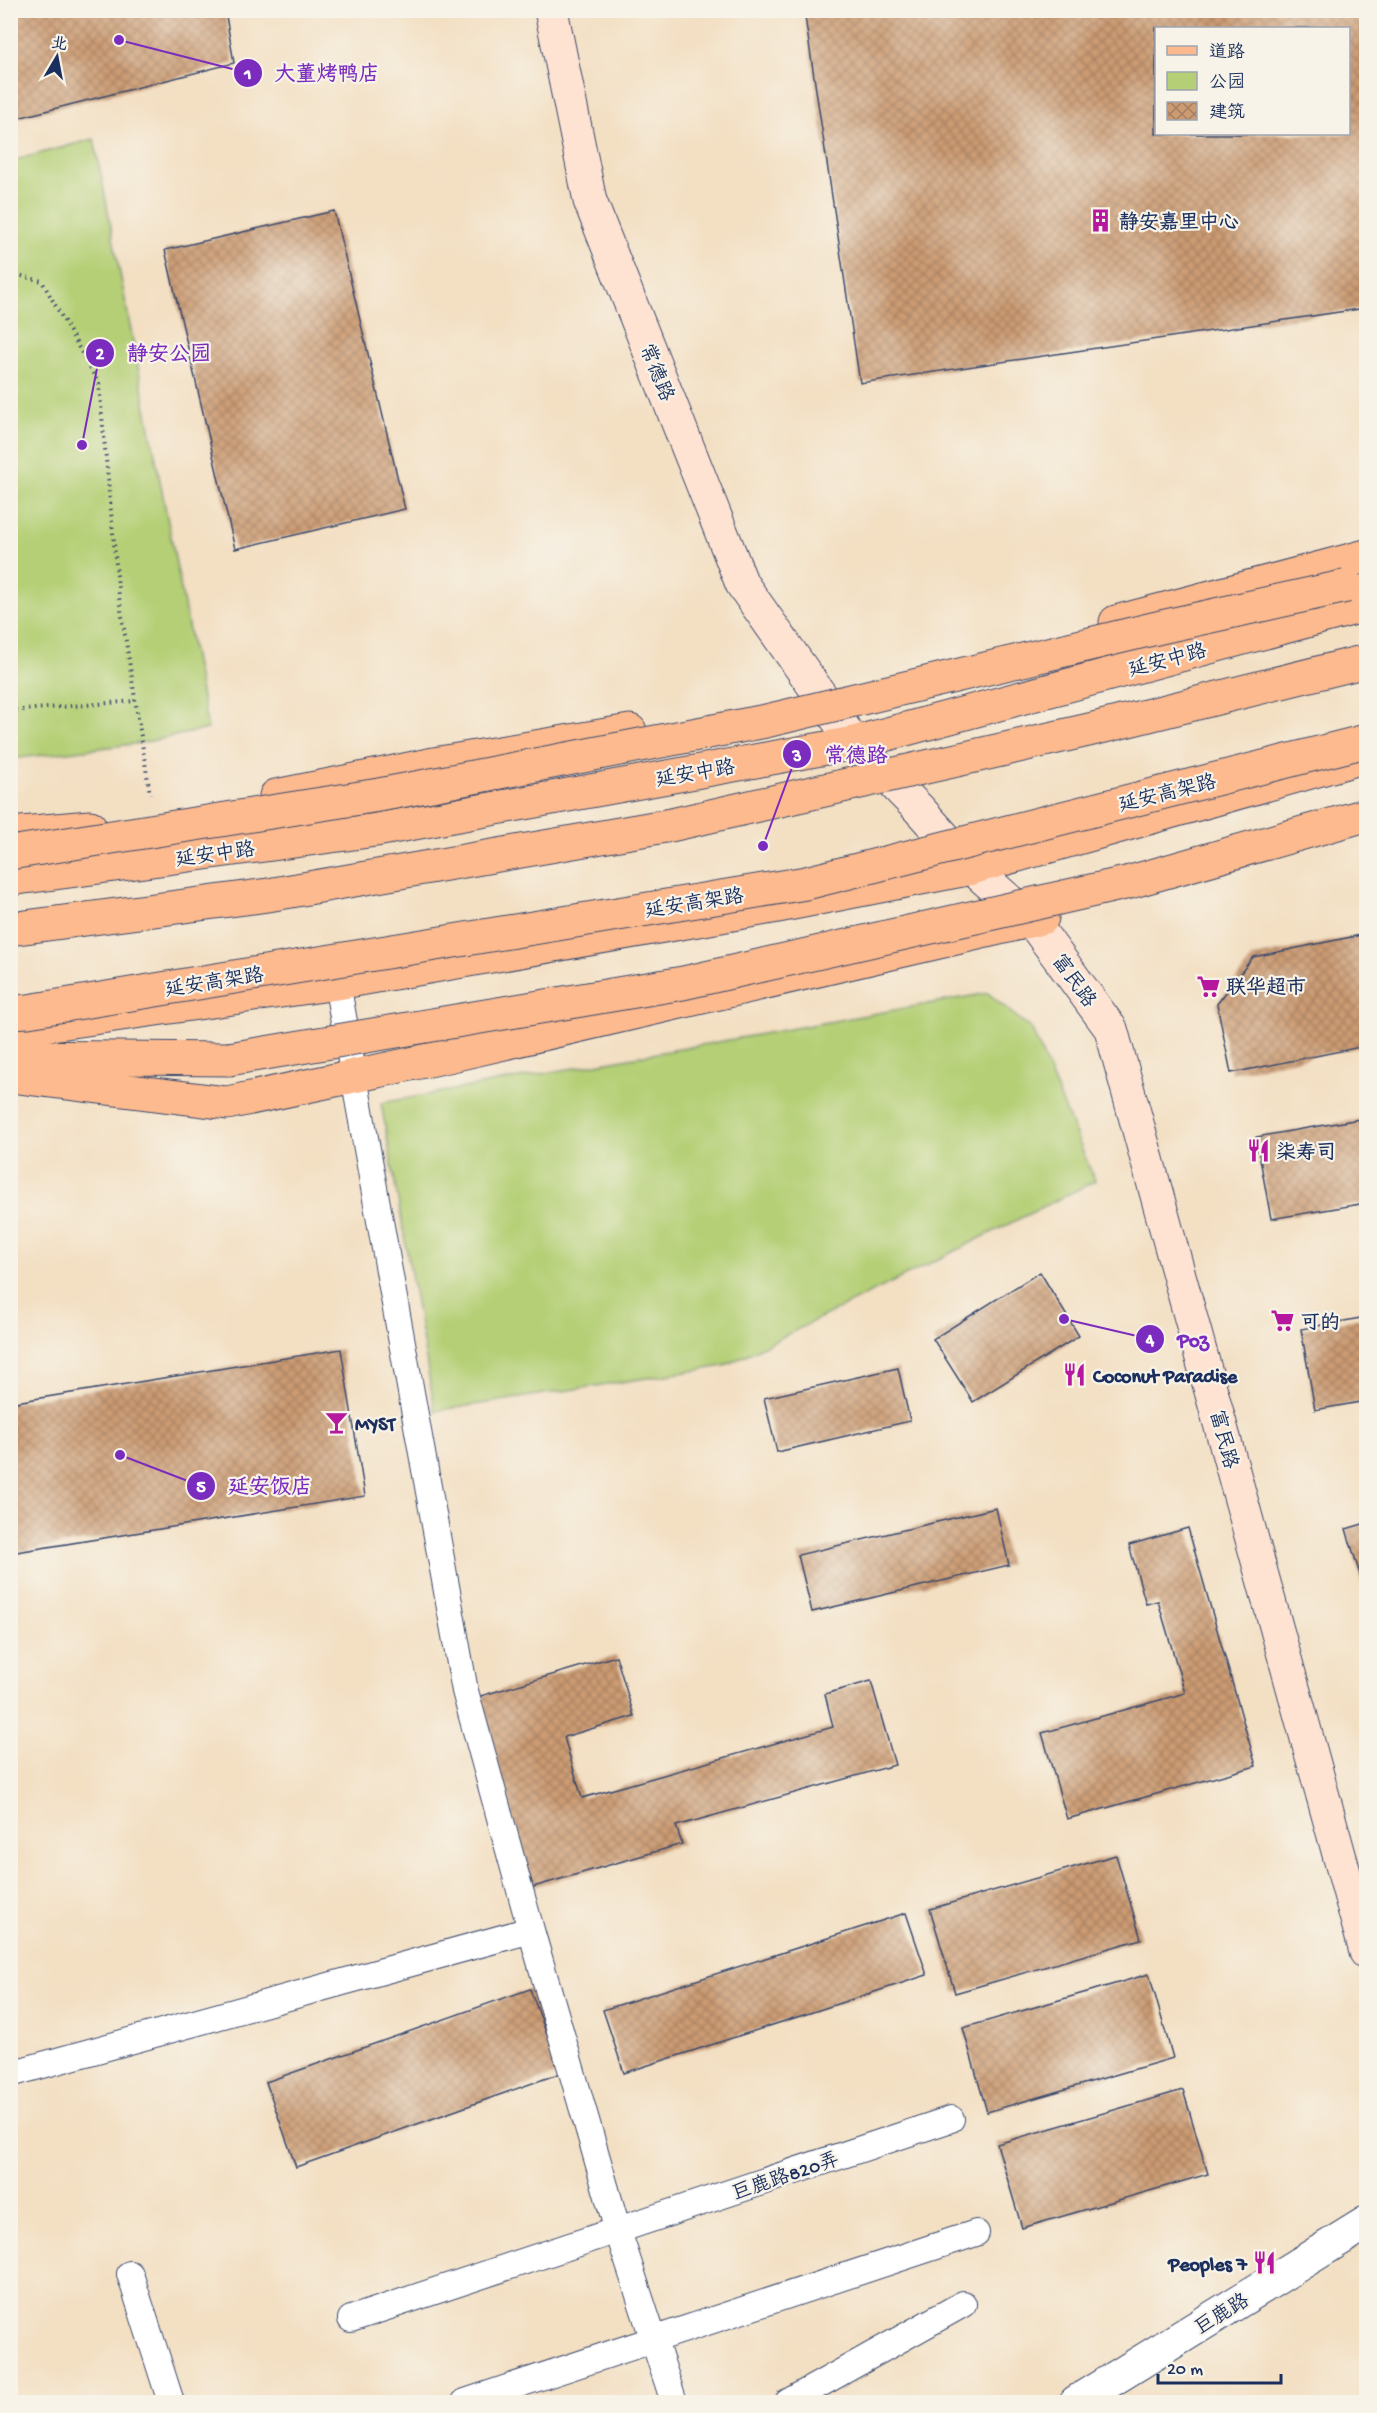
<svg xmlns="http://www.w3.org/2000/svg" width="1377" height="2413" font-family="'Gochi Hand','LXGW WenKai TC',sans-serif">
<defs>
<pattern id="building-cross-hatch" width="8" height="8" patternUnits="userSpaceOnUse" patternTransform="scale(1.5)"><rect width="8" height="8" fill="#cc9b72"/><path d="M0 0l8 8M0 8l8-8" fill="none" stroke="#a57f61"/></pattern>
</defs>
<rect width="100%" height="100%" fill="#f7f3e8"/>
<filter id="ink" filterUnits="userSpaceOnUse"><feTurbulence type="fractalNoise" baseFrequency=".0167" numOctaves="2"/><feDisplacementMap in="SourceGraphic" scale="12" xChannelSelector="R" yChannelSelector="G"/><feConvolveMatrix kernelMatrix="1 2 1 2 8 2 1 2 1" color-interpolation-filters="sRGB"/></filter>
<filter id="wash" filterUnits="userSpaceOnUse"><feTurbulence type="fractalNoise" baseFrequency=".008" numOctaves="4" result="noise"/><feDisplacementMap in="SourceGraphic" scale="24" xChannelSelector="R" yChannelSelector="G"/><feGaussianBlur stdDeviation="1.35" result="paint"/><feColorMatrix in="noise" values="0 0 0 0 0 0 0 0 0 0 0 0 0 0 0 0 0 1.4 0 .05"/><feComposite in="paint" operator="in"/></filter>
<g filter="url(#wash)">
<rect width="100%" height="100%" fill="#f3dfc2"/>
<!-- park -->
<path fill="#b4cf75" stroke="#687f6a" stroke-width="1.5" d="M94,139L208,729L141,743L11,759V161Z
M988,993L1032,1030L1095,1181L724,1366L435,1411L381,1103Z"/>
<g id="blocks">
<!-- building -->
<path fill="url(#building-cross-hatch)" fill-rule="evenodd" d="M10,10H225L234,63L10,120Z
M804,10H1366V308L860,383ZM1156,28H1348V134H1156Z
M334,211L405,509L235,549L165,250Z
M1366,934V1046L1231,1073L1217,1004L1253,957Z
M1366,1118V1203L1271,1219L1256,1137Z
M1040,1272L1079,1336L973,1402L933,1339Z
M1366,1317V1401L1315,1410L1301,1329Z
M341,1349L365,1496L10,1553V1403Z
M898,1368L910,1421L777,1452L764,1398Z
M996,1508L1009,1565L812,1612L798,1555Z
M1366,1523V1594L1346,1529Z
M1188,1528L1256,1766L1067,1819L1042,1733L1185,1693L1158,1601L1146,1604L1129,1545Z
M616,1656L634,1716L564,1737L582,1798L833,1727L825,1694L871,1681L895,1765L676,1826L682,1844L533,1887L477,1697Z
M1116,1855L1141,1939L955,1993L930,1909Z
M906,1913L927,1975L624,2073L603,2010Z
M1149,1974L1173,2058L987,2112L963,2028Z
M530,1989L561,2073L296,2167L266,2082Z
M1183,2090L1208,2174L1022,2228L997,2144Z"/>
</g>
</g>
<g filter="url(#ink)">
<use href="#blocks" fill-opacity="0" stroke="#3b496d" stroke-width="1.5"/>
<g fill="none" stroke-linecap="round" stroke-linejoin="round">
<defs>
<path id="lane" d="M531,1930L618,2231L674,2402
M10,2074L531,1930L465,1691L337,983
M130,2274L171,2402
M351,2319L951,2119
M465,2402L976,2233
M788,2402L963,2304"/>
<path id="street" d="M1076,2402L1366,2223"/>
<path id="secondary" d="M551,10L590,201L742,584L854,743L918,808L972,868L1032,921L1111,1029L1366,1952"/>
<path id="primary" d="M1116,622L1366,556
M276,796L434,764L630,731
M10,834L90,827
M10,879L376,830L854,743L1366,605
M10,1030L337,983L778,906L972,868L1360,758
M10,1076L227,1103L448,1056L1042,918"/>
<path id="highway" d="M1130,882L1366,815
M10,1057L229,1059"/>
</defs>
<!-- lane casing -->
<use href="#lane" stroke="#3b496d" stroke-width="28"/>
<!-- street casing -->
<use href="#street" stroke="#3b496d" stroke-width="35"/>
<!-- secondary casing -->
<use href="#secondary" stroke="#3b496d" stroke-width="35"/>
<!-- primary casing -->
<use href="#primary" stroke="#3b496d" stroke-width="35"/>
<!-- highway casing -->
<use href="#highway" stroke="#3b496d" stroke-width="35"/>
<!-- path -->
<path stroke="#3b496d" stroke-width="4" stroke-dasharray="1.5 4.5" stroke-linecap="butt" d="M10,273L42,281L99,384L119,597L150,794
M10,711L135,701"/>
<!-- lane -->
<use href="#lane" stroke="#fff" stroke-width="26"/>
<!-- street -->
<use href="#street" stroke="#fff" stroke-width="33"/>
<!-- secondary -->
<use href="#secondary" stroke="#fee3d2" stroke-width="33"/>
<!-- primary -->
<use href="#primary" stroke="#fcba8e" stroke-width="33"/>
<!-- highway -->
<use href="#highway" stroke="#fcba8e" stroke-width="33"/>
<defs>
<path id="highway-bridge" d="M10,853L379,795L766,721L1161,627L1347,586
M10,929L268,895L671,825L1093,729L1366,661
M10,1012L28,1011L806,883L1366,741
M229,1059L683,983L1130,882"/>
</defs>
<!-- highway-bridge casing -->
<use href="#highway-bridge" stroke="#3b496d" stroke-width="35" stroke-linecap="butt"/>
<!-- highway-bridge -->
<use href="#highway-bridge" stroke="#fcba8e" stroke-width="33"/>
</g>
</g>
<!-- icons -->
<defs>
<symbol id="building-bare" viewBox="-9 -9 18 18"><path d="M-4-6H4V6H1V3H-1V6H-4ZM-2.5-4.3h1.7v1.8h-1.7ZM.8-4.3h1.7v1.8H.8ZM-2.5-1h1.7V.8h-1.7ZM.8-1h1.7V.8H.8Z" fill="#b5179e" stroke="#f7f3e8" stroke-width="2.5" paint-order="stroke"/></symbol>
<symbol id="supermarket-bare" viewBox="-9 -9 18 18"><path d="M-6-5.5h2.5l.6 2H6L4.5 2H-2.5L-4.4-4H-6ZM-1.5 3.2a1.3 1.3 0 1 0 .1 0ZM3 3.2a1.3 1.3 0 1 0 .1 0Z" fill="#b5179e" stroke="#f7f3e8" stroke-width="2.5" paint-order="stroke"/></symbol>
<symbol id="restaurant-bare" viewBox="-9 -9 18 18"><path d="M-5-6h1v4h1v-4h1v4h1v-4h1v5L-1.5 .5V6h-2V.5L-5-1ZM5-6V6H3V1.5H1.5Q1.5-4 5-6Z" fill="#b5179e" stroke="#f7f3e8" stroke-width="2.5" paint-order="stroke"/></symbol>
<symbol id="bar-bare" viewBox="-9 -9 18 18"><path d="M-6-5H6L.8 .8V4.5H3.5V6h-7V4.5H-.8V.8Z" fill="#b5179e" stroke="#f7f3e8" stroke-width="2.5" paint-order="stroke"/></symbol>
</defs>
<g fill-rule="evenodd">
<use href="#building-bare" x="1084" y="204" width="33" height="33"/>
<use href="#supermarket-bare" x="1192" y="970" width="33" height="33"/>
<use href="#restaurant-bare" x="1242" y="1134" width="33" height="33"/>
<use href="#supermarket-bare" x="1266" y="1304" width="33" height="33"/>
<use href="#restaurant-bare" x="1058" y="1358" width="33" height="33"/>
<use href="#bar-bare" x="320" y="1406" width="33" height="33"/>
<use href="#restaurant-bare" x="1248" y="2246" width="33" height="33"/>
</g>
<g text-anchor="middle" stroke-width="4.5" stroke-linejoin="round" paint-order="stroke">
<!-- poi labels -->
<g font-size="20" font-weight="bold" fill="#1b2f5e" stroke="#f7f3e8" text-anchor="start">
<text x="1119" y="228">静安嘉里中心</text>
<text x="1226" y="993">联华超市</text>
<text x="1276" y="1158">柒寿司</text>
<text x="1300" y="1328">可的</text>
<text x="1093" y="1382">Coconut Paradise</text>
<text x="355" y="1430">MYST</text>
<text x="1247" y="2270" text-anchor="end">Peoples 7</text>
</g>
<!-- street labels -->
<g font-size="20" fill="#1b2f5e" stroke="#f7f3e8">
<text transform="translate(658 372) rotate(68)" y="7">常德路</text>
<text transform="translate(1167 659) rotate(-15)" y="7">延安中路</text>
<text transform="translate(695 772) rotate(-10)" y="7">延安中路</text>
<text transform="translate(1167 792) rotate(-14)" y="7">延安高架路</text>
<text transform="translate(215 853) rotate(-8)" y="7">延安中路</text>
<text transform="translate(694 902) rotate(-9)" y="7">延安高架路</text>
<text transform="translate(1075 980) rotate(54)" y="7">富民路</text>
<text transform="translate(214 981) rotate(-9)" y="7">延安高架路</text>
<text transform="translate(1225 1439) rotate(75)" y="7">富民路</text>
<text transform="translate(785 2175) rotate(-19)" y="7">巨鹿路820弄</text>
<text transform="translate(1221 2313) rotate(-32)" y="7">巨鹿路</text>
</g>
</g>
<!-- callouts -->
<path fill="none" stroke="#7b2cbf" stroke-width="2" d="M119 40L248 73M82 445L100 353M763 846L797 754M1064 1319L1150 1339M120 1455L201 1486"/>
<g fill="#7b2cbf" stroke="#f7f3e8" stroke-width="2">
<circle cx="119" cy="40" r="6"/>
<circle cx="82" cy="445" r="6"/>
<circle cx="763" cy="846" r="6"/>
<circle cx="1064" cy="1319" r="6"/>
<circle cx="120" cy="1455" r="6"/>
<circle cx="248" cy="73" r="15"/>
<circle cx="100" cy="353" r="15"/>
<circle cx="797" cy="754" r="15"/>
<circle cx="1150" cy="1339" r="15"/>
<circle cx="201" cy="1486" r="15"/>
</g>
<g font-size="18" text-anchor="middle" font-weight="bold" fill="#fff">
<text x="248" y="79">1</text>
<text x="100" y="359">2</text>
<text x="797" y="761">3</text>
<text x="1150" y="1345">4</text>
<text x="201" y="1492">5</text>
</g>
<g font-size="21" text-anchor="middle" font-weight="bold" fill="#7b2cbf" stroke="#f7f3e8" stroke-width="4.5" stroke-linejoin="round" paint-order="stroke">
<text x="327" y="80">大董烤鸭店</text>
<text x="169" y="360">静安公园</text>
<text x="856" y="762">常德路</text>
<text x="1193" y="1346">Poz</text>
<text x="270" y="1493">延安饭店</text>
</g>
<!-- margin -->
<rect width="1377" height="2413" fill="none" stroke="#f7f3e8" stroke-width="36"/>
<!-- legend -->
<rect x="1155" y="27" width="195" height="108" fill="#f7f3e8" stroke="#9fa5b1" stroke-width="1.5"/>
<rect x="1167" y="46" width="30" height="9" fill="#fcba8e" stroke="#9fa5b1" stroke-width="1.5"/>
<text x="1209" y="57" font-size="18" fill="#1b2f5e">道路</text>
<rect x="1167" y="72" width="30" height="18" fill="#b4cf75" stroke="#9fa5b1" stroke-width="1.5"/>
<text x="1209" y="87" font-size="18" fill="#1b2f5e">公园</text>
<rect x="1167" y="102" width="30" height="18" fill="url(#building-cross-hatch)" stroke="#9fa5b1" stroke-width="1.5"/>
<text x="1209" y="117" font-size="18" fill="#1b2f5e">建筑</text>
<!-- north arrow -->
<g transform="translate(57 57) rotate(10)" stroke="#f7f3e8" stroke-width="4.5" paint-order="stroke">
<path d="M0-4.5L10 22L0 15L-10 22Z" fill="#1b2f5e"/>
<text y="-9" font-size="16" font-weight="bold" text-anchor="middle" fill="#1b2f5e">北</text>
</g>
<!-- scale -->
<path d="M1158 2374v9h123v-9" fill="none" stroke="#1b2f5e" stroke-width="3"/>
<text x="1167" y="2374" font-size="18" fill="#1b2f5e" stroke="#f7f3e8" stroke-width="4.5" paint-order="stroke">20 m</text>
</svg>
